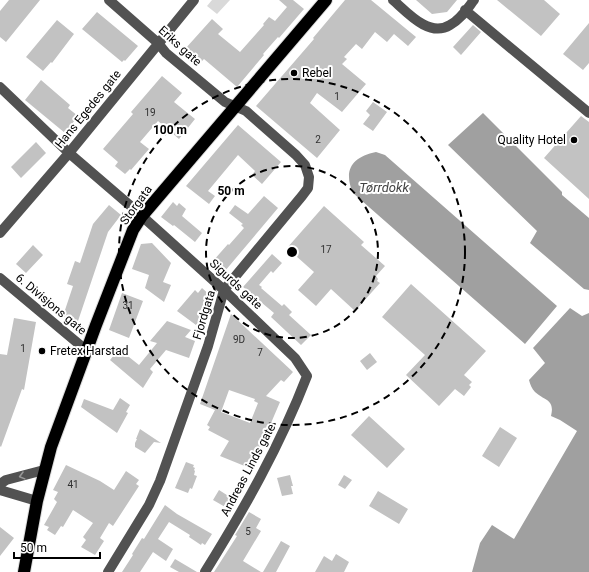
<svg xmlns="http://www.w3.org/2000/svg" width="589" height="572" font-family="Roboto,sans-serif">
<rect width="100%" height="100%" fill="#fff"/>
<!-- green -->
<path fill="#d9d9d9" d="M212,0H230L217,14L207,6Z"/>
<!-- water -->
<path fill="#a0a0a0" d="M483,113L562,192V195L589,218V290L584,289L530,243L537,231L448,145Z
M376,152L385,155L557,306L525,344L353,193C343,170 352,157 376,152Z
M570,308L582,316L589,313V572H472L480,543L492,525L514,539L577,431L560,420L551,416C555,399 545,401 535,392C532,389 530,384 529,380L545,363L533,348Z"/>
<!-- building -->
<path fill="#c2c2c2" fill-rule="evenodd" d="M9,0H40L6,42L0,37V11Z
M279,0H293L304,9L279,38L278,37L263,54L264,55L237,87L204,59L201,62L185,49L212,19L223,29L218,34L240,52L264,25L263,24L269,17L275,21L287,7Z
M345,0H371L416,37L408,46L394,34L387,42L375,32L362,49L356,44L344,57L347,59L342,64L366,84L342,112L317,93L310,103L340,130L317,158L256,106L314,39L313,38Z
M416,0H457L447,12L432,14Z
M497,0H544L560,14L541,36Z
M97,12L138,46L125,61L124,60L122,62L82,29Z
M57,20L74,34L52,63L51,62L43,71L26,57Z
M589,23V63L583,70L563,54Z
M473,25L481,32L461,55L453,47Z
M162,76L182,93L174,102L195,119L179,139L158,121L140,142L149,149L131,170L130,169L125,174L115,166L118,162L103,149L133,114L131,112Z
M41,80L70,105L68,108L78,116L65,133L25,100Z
M373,102L387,112L373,131L363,124L370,115L366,111Z
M581,116L589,122V199L544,158Z
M238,125L281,162L262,184L252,175L255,171L238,155L208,191L215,196L209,204L186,186Z
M36,142L46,153L21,178L11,167Z
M264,196L278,208L225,271L221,268L220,269L213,263V261L228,244L229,245L244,228L241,225L243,224L229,213L235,205L248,214Z
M173,202L177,206L179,203L186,209L182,216L202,233L195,242L174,225L173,226L161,217Z
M109,205L121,215L108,232L76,327L63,316L73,286L67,284L75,261L80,263L93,224Z
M324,206L364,242L361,245L385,266L376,276L378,279L377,281L380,283L355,311L331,289L316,306L298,290L314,272L287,248Z
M152,243L171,263L163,282L171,285L164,302L145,288L149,275L132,269L141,244Z
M33,245L43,255L26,273L16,264Z
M272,254L282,263L273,273L271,271L259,285L262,287L261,288L282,306L284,304L292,312L289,315L311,335L301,345L271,317L274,313L243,287Z
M411,284L486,351L464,375L472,382L469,385L471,387L464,396L455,389L439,406L406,375L425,355L382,317Z
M202,288L212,297L197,314L202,318L196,325L177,311L195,290L198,293Z
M122,293L143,301L129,338L109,330Z
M231,314L293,372L284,382L281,380L266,396L280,402L262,444H261L252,469L220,456L229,441L208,430L210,427L207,425L215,410L200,404ZM229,390L255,399L254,401L258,403L250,423L221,412Z
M14,318L36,322L24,390L22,389L1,447L0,446V354L7,355Z
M167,321L191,330L185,337L195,341L189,358L166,350L150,369L153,372L143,388L110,360L119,349L139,365L157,343L150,341Z
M370,353L377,362L367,370L360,361Z
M120,398L130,405L126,412L128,413L117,433L81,407L84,399L113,410Z
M369,416L405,449L387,468L351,435Z
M500,427L517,438L499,467L482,456Z
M140,429L161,443L154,442L145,453L135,447V443L137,439H136Z
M186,462L194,465L193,467L195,468L194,470L195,471L194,475L197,476L192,489L190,488L188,493L175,488Z
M66,465L100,481L114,490L126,471L139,480L136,484L139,486L113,526L109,523L100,538L104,541L95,555L81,547L86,540L83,537L93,523L73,510L63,527L61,526L55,535L47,530L49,527L44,525L57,502L54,499L58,492L53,490Z
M290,475L293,486H291L293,494L282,496L277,478Z
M344,475L352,480L345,489L338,485Z
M219,490L233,499L227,508L213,500Z
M378,491L408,509L399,524L369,506Z
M165,505L177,514L212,534L205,545L202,543L201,545L189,537L190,535L169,522L158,539L173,549L166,561L153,552L140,572H122L133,555L132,554L142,538L144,539Z
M249,512L261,519L256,528L261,531L243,561L261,572H214L237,536L235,535Z
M0,527L14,538L0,556Z
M281,541L290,546L276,572H263Z
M336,554L349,562L344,572H315L324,556L332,561Z
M175,559L197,572H179L170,567Z"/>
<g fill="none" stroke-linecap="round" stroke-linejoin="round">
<defs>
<path id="highway" d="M24,572L37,501L51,447L96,325L133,230L142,216L326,0"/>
</defs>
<!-- highway casing -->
<use href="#highway" stroke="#dbdbdb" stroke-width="14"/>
<!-- minor -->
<path stroke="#525252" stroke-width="10" d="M393,0C407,12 429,38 450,25C460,20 467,9 474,0
M465,10L589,113
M0,87L69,153L133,208L224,290L295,358L307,376C280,446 244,509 205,572
M0,233L69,153L194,0
M0,278L86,350
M0,484L6,480L44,470
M0,490L37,501
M108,572L149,505L160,481L208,346L224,290L302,196L308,188L309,177L305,165L296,155L246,111L225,102L166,53L158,43L109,0"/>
<!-- highway -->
<use href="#highway" stroke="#000" stroke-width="12"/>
</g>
<!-- one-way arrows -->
<defs><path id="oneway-chevron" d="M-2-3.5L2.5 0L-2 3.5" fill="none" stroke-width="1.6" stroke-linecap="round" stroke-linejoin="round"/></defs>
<use stroke="#979797" href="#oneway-chevron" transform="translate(22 476) rotate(165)"/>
<!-- distance rings -->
<g fill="none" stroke="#000" stroke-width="2" stroke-dasharray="7 5">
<circle cx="292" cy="252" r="86"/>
<circle cx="292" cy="252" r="173"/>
</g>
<!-- markers -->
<g fill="#000" stroke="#fff" stroke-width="1.5">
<circle cx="294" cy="73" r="4"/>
<circle cx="574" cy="140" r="4"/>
<circle cx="42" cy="351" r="4"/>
</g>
<g text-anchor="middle" stroke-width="4" stroke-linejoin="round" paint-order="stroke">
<!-- number labels -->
<g font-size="10" fill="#303030">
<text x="337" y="100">1</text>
<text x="150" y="116">19</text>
<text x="318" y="143">2</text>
<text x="326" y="253">17</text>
<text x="128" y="309">31</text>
<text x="239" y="343">9D</text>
<text x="23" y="352">1</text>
<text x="260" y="356">7</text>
<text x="73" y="488">41</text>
<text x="248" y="535">5</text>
</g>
<!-- street labels -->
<g font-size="12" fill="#000" stroke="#fff">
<text transform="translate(180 46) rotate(42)" y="4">Eriks gate</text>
<text transform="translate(88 109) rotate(-51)" y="4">Hans Egedes gate</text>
<text transform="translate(136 205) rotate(-54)" y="4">Storgata</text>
<text transform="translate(236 284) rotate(43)" y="4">Sigurds gate</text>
<text transform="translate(51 304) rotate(40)" y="4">6. Divisjons gate</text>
<text transform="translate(204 315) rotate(-73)" y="4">Fjordgata</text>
<text transform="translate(248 470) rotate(-62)" y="4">Andreas Linds gate</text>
</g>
<!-- poi labels -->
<g font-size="12" fill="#000" stroke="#fff" text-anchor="start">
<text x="302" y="77">Rebel</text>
<text x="566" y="144" text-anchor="end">Quality Hotel</text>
<text x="50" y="355">Fretex Harstad</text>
</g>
<!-- water labels -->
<g font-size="13" font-style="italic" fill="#414141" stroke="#fff">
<text x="384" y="192">Tørrdokk</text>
</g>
</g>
<circle cx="292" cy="252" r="6" fill="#000" stroke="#fff" stroke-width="2"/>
<g font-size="12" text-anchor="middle" font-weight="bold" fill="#000" stroke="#fff" stroke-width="4" stroke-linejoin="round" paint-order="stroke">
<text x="170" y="134">100 m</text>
<text x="231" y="195">50 m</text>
</g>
<!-- scale -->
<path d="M14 552v6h86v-6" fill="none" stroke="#000000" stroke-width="2"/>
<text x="20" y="552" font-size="12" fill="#000000" stroke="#ffffff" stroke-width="3" paint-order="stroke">50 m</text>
</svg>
